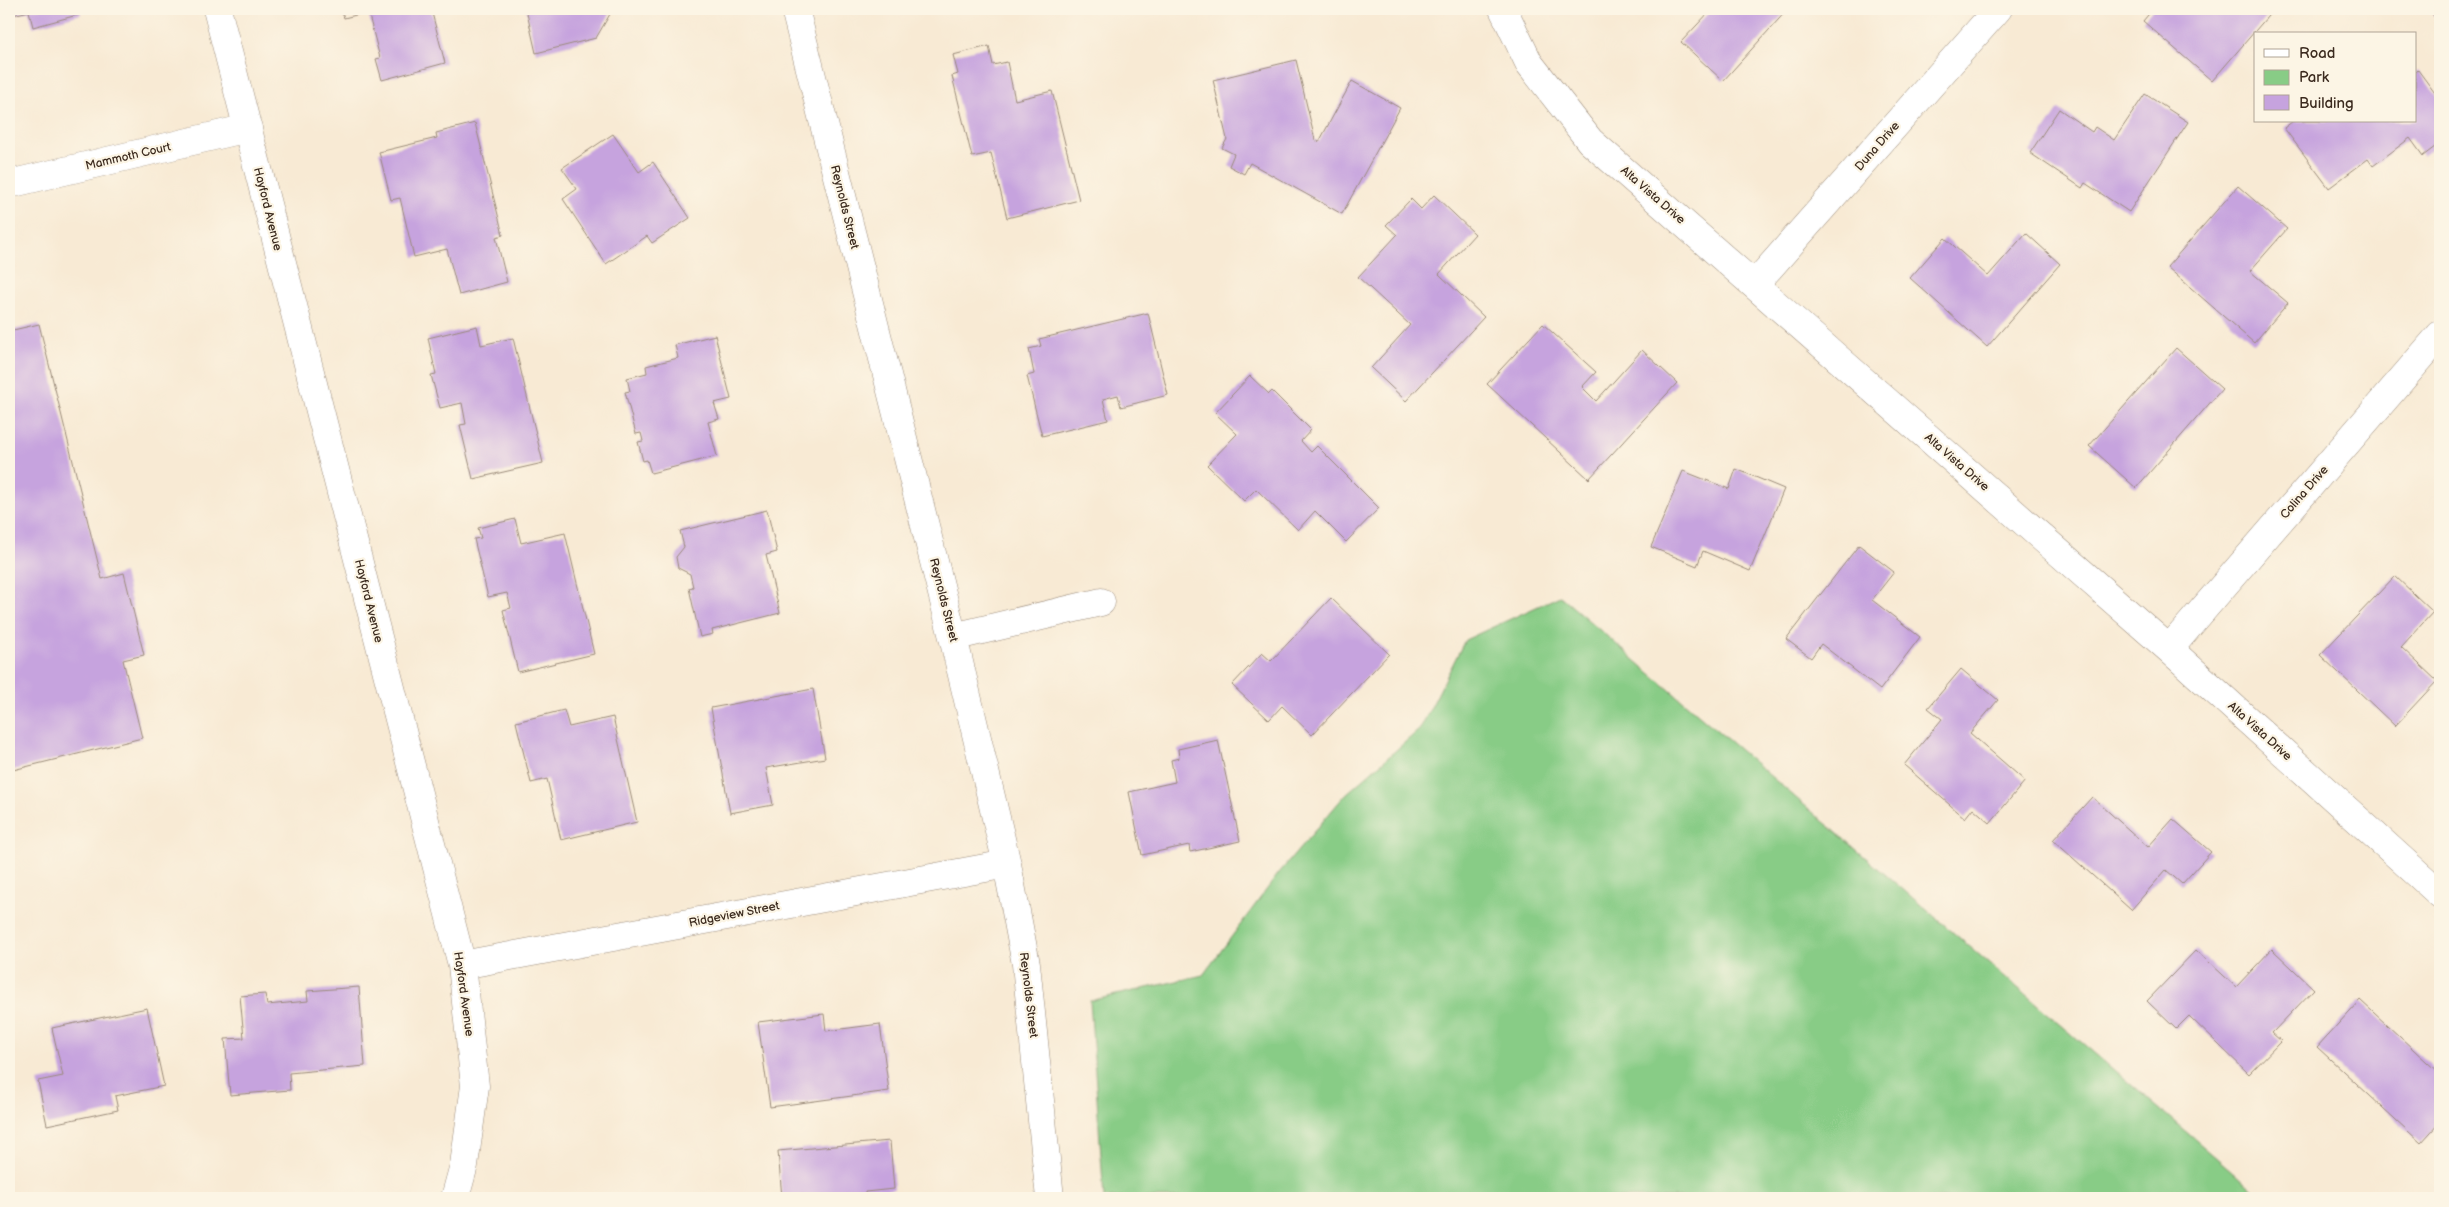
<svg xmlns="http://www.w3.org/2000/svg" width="2449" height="1207" font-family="'Balsamiq Sans',sans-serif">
<rect width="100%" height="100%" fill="#fcf5e5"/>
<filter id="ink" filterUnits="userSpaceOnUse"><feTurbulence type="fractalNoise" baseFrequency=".02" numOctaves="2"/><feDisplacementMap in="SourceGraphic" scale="10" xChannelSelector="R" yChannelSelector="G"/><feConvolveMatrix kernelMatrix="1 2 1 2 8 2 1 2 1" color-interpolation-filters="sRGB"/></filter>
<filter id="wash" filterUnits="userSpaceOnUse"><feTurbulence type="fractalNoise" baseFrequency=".0096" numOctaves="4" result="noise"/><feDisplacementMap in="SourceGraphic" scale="20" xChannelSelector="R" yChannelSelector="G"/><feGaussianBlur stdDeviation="1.12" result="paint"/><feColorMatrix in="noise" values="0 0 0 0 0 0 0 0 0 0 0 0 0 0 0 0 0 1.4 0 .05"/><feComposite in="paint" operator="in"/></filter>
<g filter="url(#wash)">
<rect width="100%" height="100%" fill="#f8ead4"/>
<!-- green -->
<path fill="#88cc86" stroke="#627b52" d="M1560,596L2233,1172L2261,1198H1104L1090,1001L1203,975L1279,873L1345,795L1420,729L1465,640Z"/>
<g id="blocks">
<!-- building -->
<path fill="#c6a3de" d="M9,9H80L81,14L33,27L29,11L9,16Z
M341,9H431L445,63L382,80L376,59L380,58L368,12L344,18Z
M526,9H613L596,38L536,53Z
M1712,9H1788L1723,81L1681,42Z
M2153,9H2274L2212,81L2143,21Z
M2439,9H2440V26L2432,13Z
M989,46L993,65L1007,62L1015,100L1052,91L1079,200L1007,218L991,153L972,157L952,76L958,74L953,55Z
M1296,60L1315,140L1319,142L1352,81L1400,108L1342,214L1250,163L1244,174L1229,166L1234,154L1222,148L1227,139L1213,80Z
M2418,70L2440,100V143L2423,156L2410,138L2373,166L2368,159L2329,188L2284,128L2293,121H2415V73Z
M2145,94L2188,122L2129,212L2085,183L2082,188L2030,153L2059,109L2092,132L2095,127L2114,140Z
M475,123L503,235L496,237L507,282L459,295L447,249L414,257L400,198L391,200L379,152L437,138L436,133Z
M613,134L639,172L653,162L690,218L652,243L647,236L606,264L563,199L577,189L562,168Z
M2238,186L2287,229L2250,271L2288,303L2254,343L2167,267Z
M1434,195L1475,234L1439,274L1484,317L1406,401L1371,368L1410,325L1358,277L1397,235L1386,225L1411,199L1421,209Z
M2026,233L2060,264L1987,347L1910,278L1945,238L1988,276Z
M1148,313L1168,395L1121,407L1118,395L1103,399L1108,420L1042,436L1027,376L1034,374L1029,349L1041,346L1039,339Z
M39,324L102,579L124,573L144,655L123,660L142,738L9,771V331Z
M1543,324L1596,372L1582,387L1596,401L1642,350L1677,383L1589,479L1487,384Z
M477,326L481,345L513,338L543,463L473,479L460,425L466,424L462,403L440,408L431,375L436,374L428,338Z
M715,335L731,399L714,403L719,419L708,422L717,456L651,473L647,460L643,461L638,442L643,441L641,433L636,434L625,392L630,391L627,378L647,373L646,366L678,358L675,345Z
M2176,348L2222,389L2136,488L2089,446Z
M1250,376L1269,394L1272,391L1311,430L1301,441L1311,452L1317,446L1379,508L1346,542L1315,511L1298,530L1256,489L1244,501L1207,465L1237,434L1215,413Z
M1736,469L1784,489L1750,571L1703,551L1697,566L1651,547L1683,471L1729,489Z
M767,510L777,552L766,555L780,613L712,630L713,634L700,637L689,588L693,587L690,574L678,568L676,557L684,547L680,531Z
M515,519L521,543L565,533L594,654L518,672L503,610L511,608L507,593L488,597L474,539L481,538L478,528Z
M1859,545L1894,572L1872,600L1920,637L1880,690L1821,644L1811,658L1786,639Z
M2395,576L2433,612L2401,647L2437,681L2395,726L2320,655Z
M1331,598L1389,654L1312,735L1282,706L1269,720L1232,685L1262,653L1271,661Z
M1961,669L1998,700L1970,733L2025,781L1990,823L1973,808L1965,818L1904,765L1942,719L1928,708Z
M813,689L825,758L766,768L773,805L730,813L711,708Z
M564,710L569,727L613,717L637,822L561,840L547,779L531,783L516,722Z
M1218,740L1240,841L1190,852L1189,845L1142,855L1129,792L1175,782L1171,760L1179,758L1178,749Z
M2092,797L2148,847L2173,819L2211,852L2182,884L2166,870L2131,910L2053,840Z
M2272,949L2314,989L2272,1033L2281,1041L2249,1074L2189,1016L2176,1029L2147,1001L2196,950L2236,987Z
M359,987L365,1066L289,1073L290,1090L230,1095L225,1039L244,1038L240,996L265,994L267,1005L308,1001L307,991Z
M2360,1000L2440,1074V1122L2421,1143L2317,1047Z
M147,1008L164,1086L115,1096L118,1110L47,1125L38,1081L63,1076L52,1028Z
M824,1014L826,1031L880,1024L889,1091L770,1107L758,1022Z
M890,1141L894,1189L865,1192V1198H782L778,1151Z"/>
</g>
</g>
<g filter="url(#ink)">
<use href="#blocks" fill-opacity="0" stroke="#9a8a79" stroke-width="1"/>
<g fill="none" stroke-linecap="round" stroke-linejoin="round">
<defs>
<path id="minor" d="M217,9L462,965L475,1086L464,1165L455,1198
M795,9L953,637L1007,864L1026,964L1050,1198
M1503,9L1529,63L1590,141L2169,649L2440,894
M9,184L248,128
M1755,284L1998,9
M953,637L1101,602
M2169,649L2440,335
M462,965L1007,864"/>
</defs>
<!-- minor casing -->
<use href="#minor" stroke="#9a8a79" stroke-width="29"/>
<!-- minor -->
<use href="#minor" stroke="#fff" stroke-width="28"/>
</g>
</g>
<g text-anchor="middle" stroke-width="4.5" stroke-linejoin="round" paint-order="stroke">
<!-- street labels -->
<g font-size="12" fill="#3b2a1e" stroke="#fcf5e5">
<text transform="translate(1877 146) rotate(-49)" y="4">Duna Drive</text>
<text transform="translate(128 156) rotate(-13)" y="4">Mammoth Court</text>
<text transform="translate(1653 195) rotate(41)" y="4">Alta Vista Drive</text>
<text transform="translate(845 207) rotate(76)" y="4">Reynolds Street</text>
<text transform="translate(268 209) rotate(76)" y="4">Hayford Avenue</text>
<text transform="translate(1957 462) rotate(41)" y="4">Alta Vista Drive</text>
<text transform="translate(2304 492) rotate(-49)" y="4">Colina Drive</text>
<text transform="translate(944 600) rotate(76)" y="4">Reynolds Street</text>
<text transform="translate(369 601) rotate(76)" y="4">Hayford Avenue</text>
<text transform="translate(2260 731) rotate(42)" y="4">Alta Vista Drive</text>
<text transform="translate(734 914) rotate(-11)" y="4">Ridgeview Street</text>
<text transform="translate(464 994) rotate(82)" y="4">Hayford Avenue</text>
<text transform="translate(1029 995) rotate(83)" y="4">Reynolds Street</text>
</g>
</g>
<!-- margin -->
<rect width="2449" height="1207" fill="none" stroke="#fcf5e5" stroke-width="30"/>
<!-- legend -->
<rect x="2254" y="32" width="162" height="90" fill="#fcf5e5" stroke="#afa495"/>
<rect x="2264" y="49" width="25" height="8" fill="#ffffff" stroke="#afa495"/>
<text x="2299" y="58" font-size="15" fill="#3b2a1e">Road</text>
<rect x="2264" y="70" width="25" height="15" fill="#88cc86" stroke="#afa495"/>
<text x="2299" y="82" font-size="15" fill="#3b2a1e">Park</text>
<rect x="2264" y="95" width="25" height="15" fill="#c6a3de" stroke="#afa495"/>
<text x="2299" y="108" font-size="15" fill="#3b2a1e">Building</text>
</svg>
